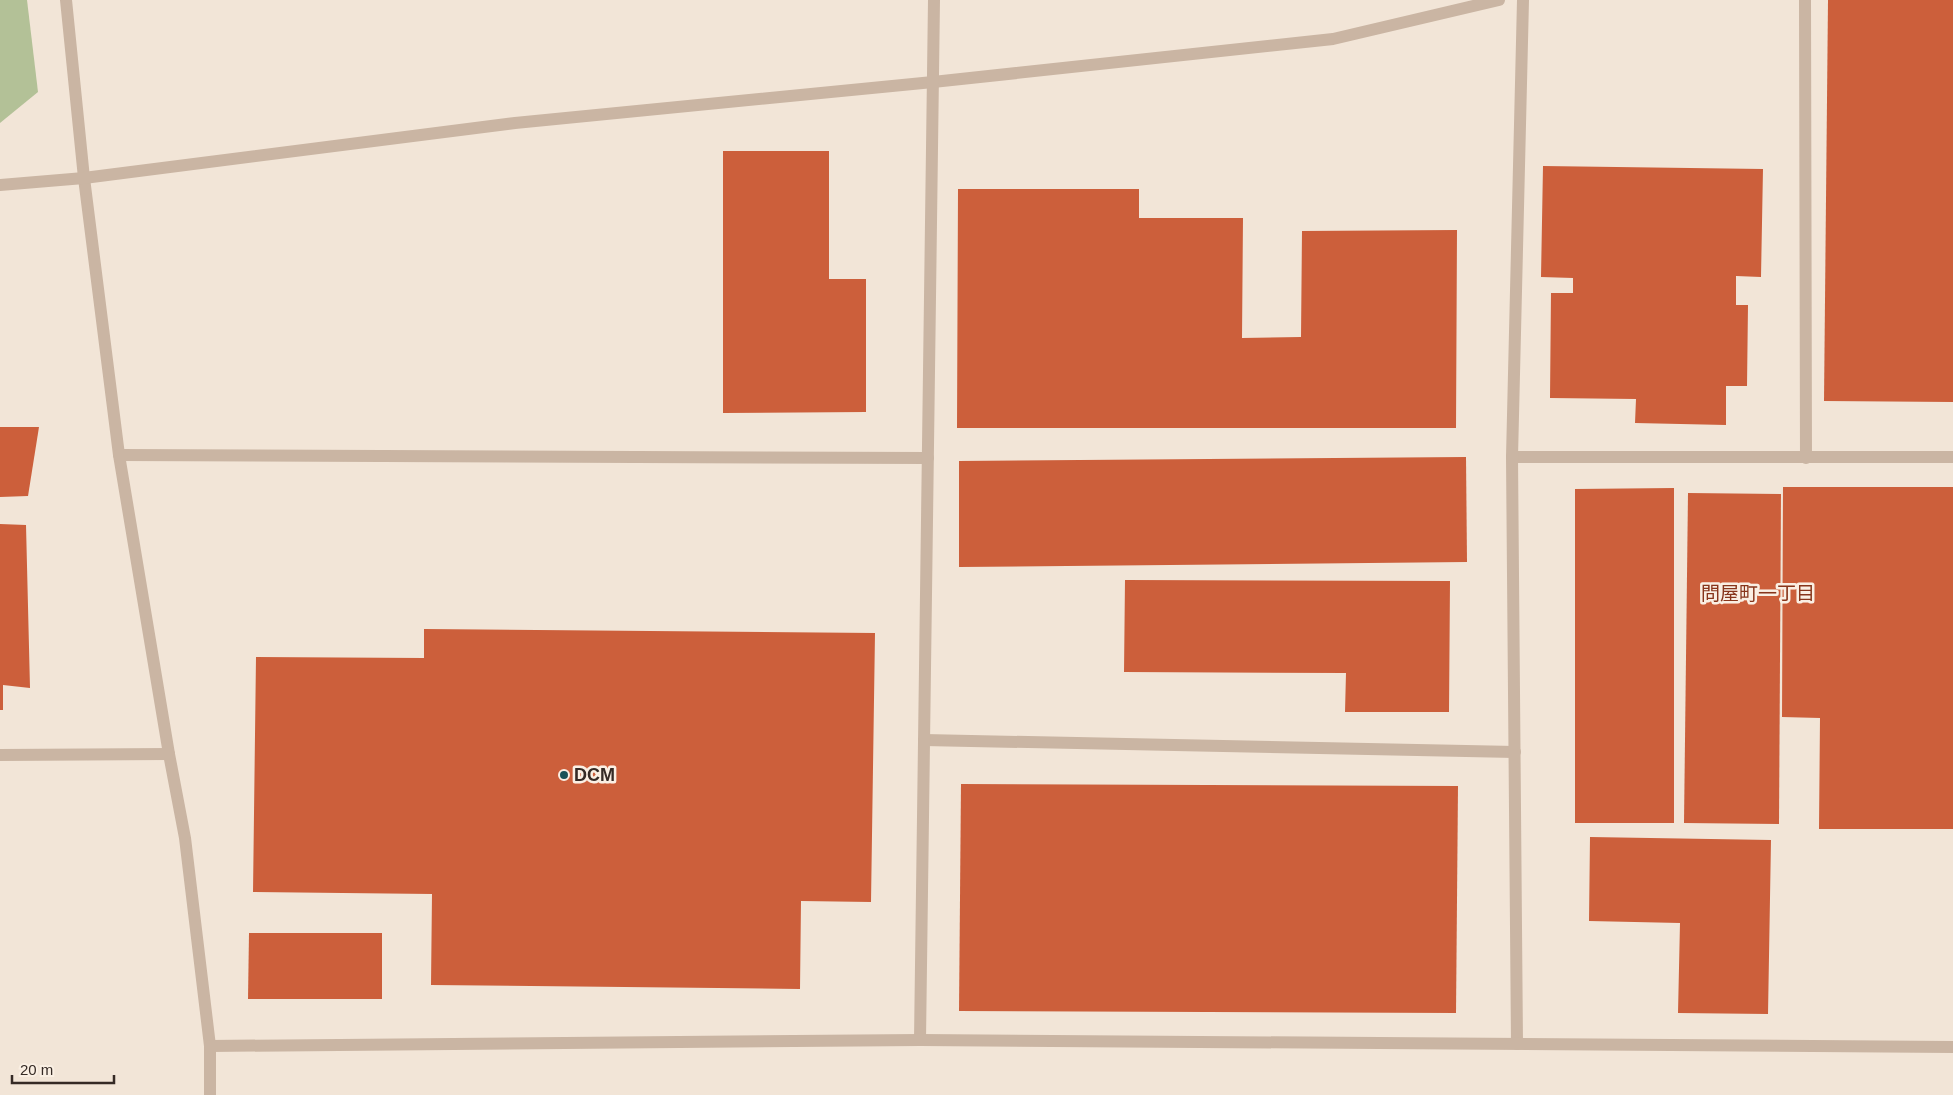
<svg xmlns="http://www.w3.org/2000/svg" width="1953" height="1095" viewBox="0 0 1953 1095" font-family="Helvetica,'Noto Sans JP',sans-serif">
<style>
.green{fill:#b3c197}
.building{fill:#cc5f3b}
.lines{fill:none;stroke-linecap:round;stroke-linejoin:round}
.minor{stroke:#cab5a3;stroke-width:12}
.poi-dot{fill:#195358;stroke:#faefe3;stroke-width:2}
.labels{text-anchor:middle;stroke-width:5;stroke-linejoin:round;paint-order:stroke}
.poi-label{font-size:18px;font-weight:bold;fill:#352a25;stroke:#faefe3;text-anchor:start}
.neighbourhood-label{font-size:19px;fill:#87351b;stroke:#faefe3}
</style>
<rect width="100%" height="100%" fill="#f2e5d7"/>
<polygon class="green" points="0,0 27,0 38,92 0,123"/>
<g class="building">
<polygon points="1828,0 1953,0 1953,402 1824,401"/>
<polygon points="723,151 829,151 829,279 866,279 866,412 723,413"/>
<polygon points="1543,166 1763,169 1761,277 1736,276 1736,305 1748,305 1747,386 1726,386 1726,425 1635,423 1636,399 1550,398 1551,293 1573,293 1573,278 1541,277"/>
<polygon points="958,189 1139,189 1139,218 1243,218 1242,338 1301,337 1302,231 1457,230 1456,428 957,428"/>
<polygon points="0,427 39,427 28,496 0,497"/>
<polygon points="1466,457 1467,562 959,567 959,461"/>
<polygon points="1783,487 1953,487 1953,829 1819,829 1820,718 1782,717"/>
<polygon points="1674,488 1674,823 1575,823 1575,489"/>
<polygon points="1688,493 1781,494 1779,824 1684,823"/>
<polygon points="0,524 26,525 30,688 3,685 3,710 0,710"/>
<polygon points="1125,580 1450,581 1449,712 1345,712 1346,673 1124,672"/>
<polygon points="424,629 875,633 871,902 801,901 800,989 431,985 432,894 253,892 256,657 424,658"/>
<polygon points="961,784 1458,786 1456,1013 959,1011"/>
<polygon points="1590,837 1771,840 1768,1014 1678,1013 1680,923 1589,921"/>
<polygon points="249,933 382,933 382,999 248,999"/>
</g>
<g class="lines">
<g class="minor">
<polyline points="66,0 84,178 119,455 169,754 185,838 210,1046 210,1095"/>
<polyline points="1805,0 1806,458"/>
<polyline points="0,185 84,178 515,123 933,82 1333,39 1499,0"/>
<polyline points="119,455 928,458"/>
<polyline points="1512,457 1953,457"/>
<polyline points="924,740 1515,752"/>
<polyline points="0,755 169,754"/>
<polyline points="920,1040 934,0"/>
<polyline points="1517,1044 1512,457 1523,0"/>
<polyline points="210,1046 920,1040 1953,1047"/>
</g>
</g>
<circle class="poi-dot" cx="564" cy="775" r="5"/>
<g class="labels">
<g class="poi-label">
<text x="574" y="781">DCM</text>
</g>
<g class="neighbourhood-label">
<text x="1758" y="600">問屋町一丁目</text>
</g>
</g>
<path d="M12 1075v8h102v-8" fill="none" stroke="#352a25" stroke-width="2.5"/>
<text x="20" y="1075" font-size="15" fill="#352a25" stroke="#faefe3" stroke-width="4" paint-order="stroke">20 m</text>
</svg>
